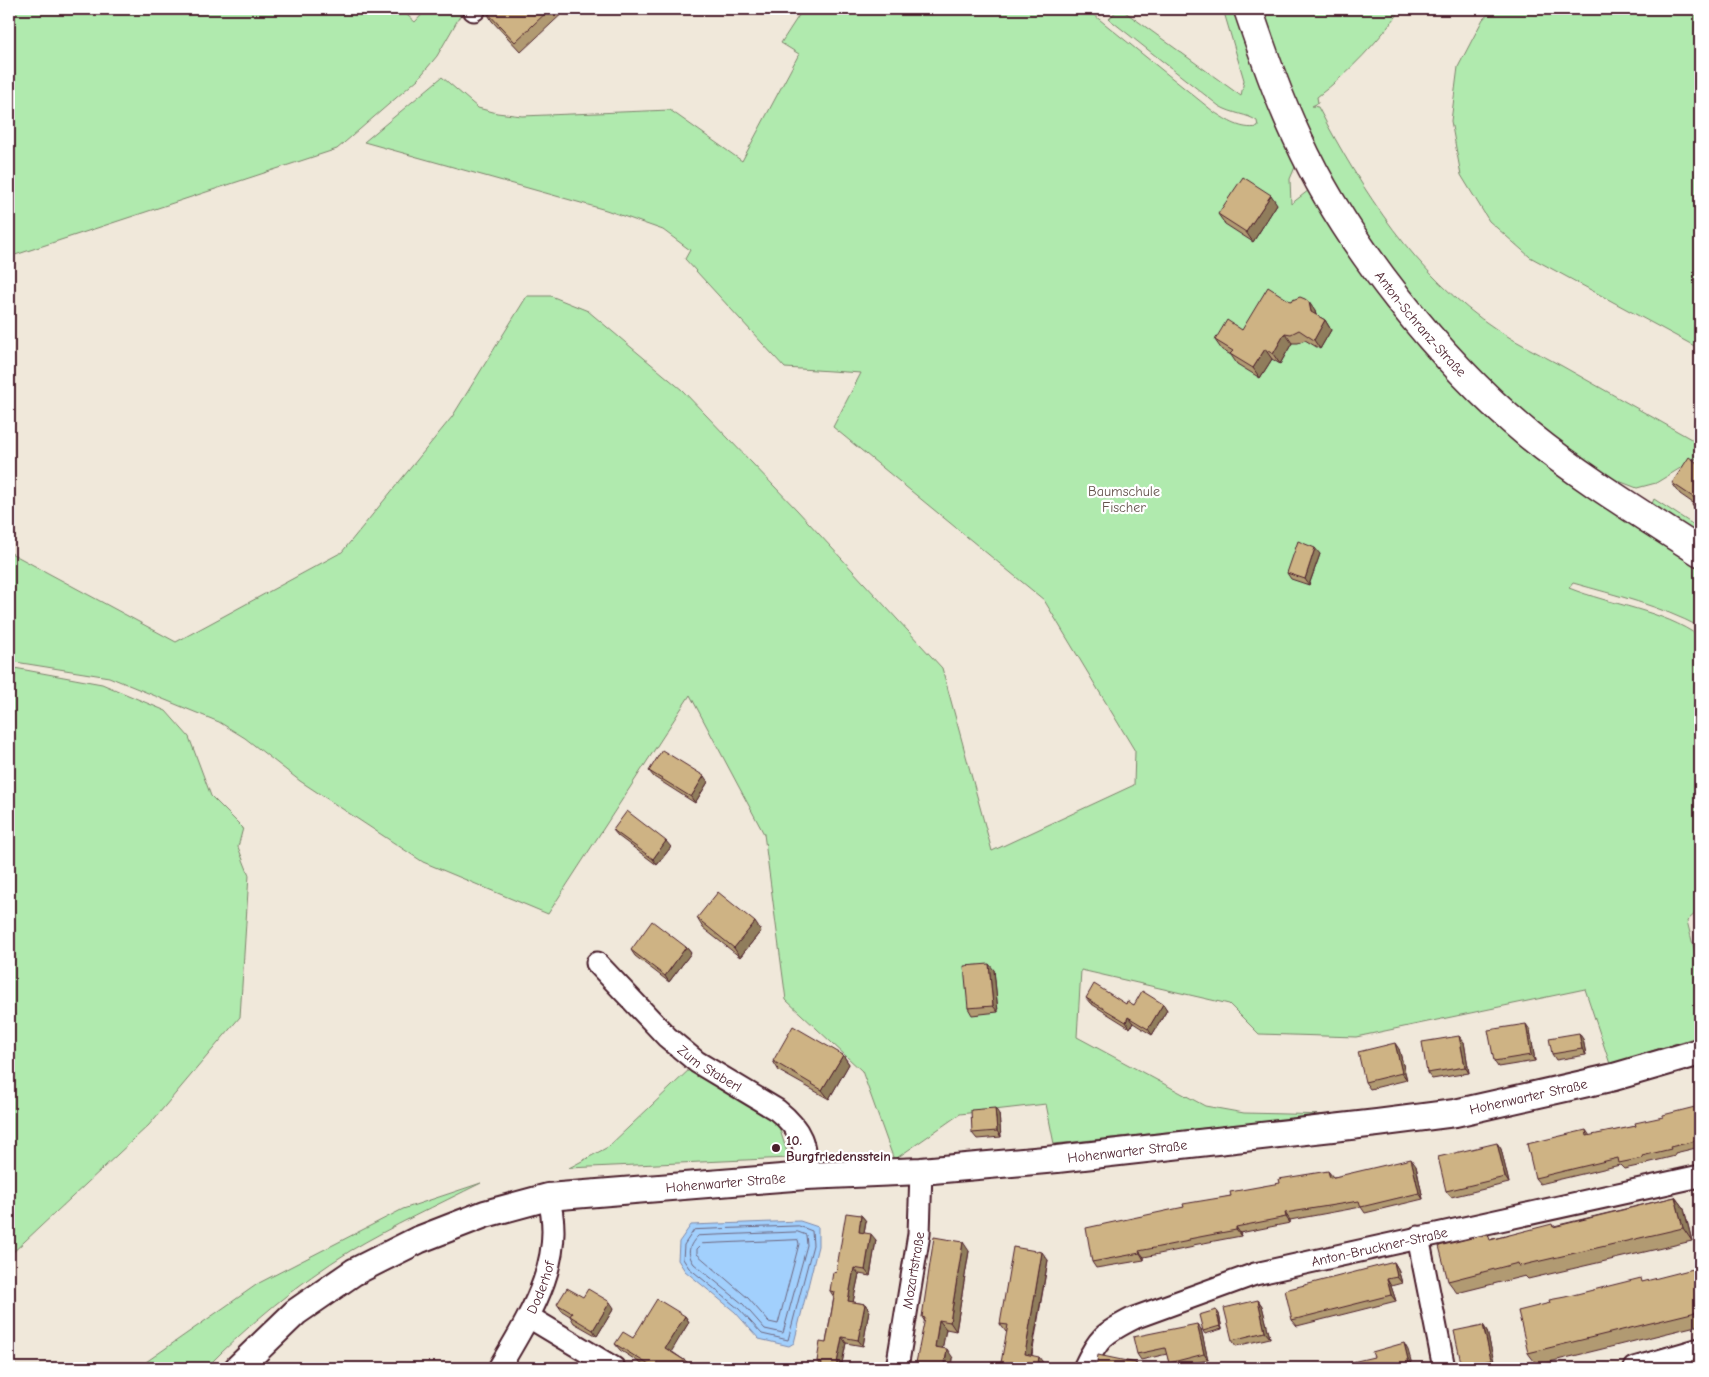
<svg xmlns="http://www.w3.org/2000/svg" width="1709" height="1377" viewBox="0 0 1709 1377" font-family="'Comic Neue',sans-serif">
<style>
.green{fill:#b0eaae;stroke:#7d846c}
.water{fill:#a2d0fd;stroke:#7f89a9}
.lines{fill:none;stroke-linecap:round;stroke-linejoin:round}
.shore{stroke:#6d667f;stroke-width:1}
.minor-casing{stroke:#4a1f2b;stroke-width:25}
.tertiary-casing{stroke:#4a1f2b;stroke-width:30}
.secondary-casing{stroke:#4a1f2b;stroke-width:31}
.minor{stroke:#fff;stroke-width:21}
.tertiary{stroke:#fff;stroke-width:26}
.secondary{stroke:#fff;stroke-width:28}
.wall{fill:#b19a72;stroke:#4a1f2b}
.shaded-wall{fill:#907d5c;stroke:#4a1f2b}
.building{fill:#ceb384;stroke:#4a1f2b}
.poi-dot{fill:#4a1f2b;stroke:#fff;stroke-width:2}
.labels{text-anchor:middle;stroke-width:4.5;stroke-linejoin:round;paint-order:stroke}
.street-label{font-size:14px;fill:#4a1f2b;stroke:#fff}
.park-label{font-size:14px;fill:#64524c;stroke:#fff}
.poi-label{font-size:14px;font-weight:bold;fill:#4a1f2b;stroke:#fff;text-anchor:start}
</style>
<rect width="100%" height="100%" fill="#f0e8da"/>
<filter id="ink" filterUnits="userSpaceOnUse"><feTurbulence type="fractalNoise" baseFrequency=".02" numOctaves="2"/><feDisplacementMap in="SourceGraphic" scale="10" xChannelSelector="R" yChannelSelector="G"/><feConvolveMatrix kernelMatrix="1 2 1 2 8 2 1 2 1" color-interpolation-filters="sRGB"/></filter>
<g filter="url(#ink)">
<g class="green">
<polygon points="9,9 400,9 415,22 427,9 464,9 437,56 418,79 337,149 9,257"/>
<path d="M803 9H1089V11L1214 112C1228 121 1241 130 1258 127L1257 121C1248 114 1232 114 1219 106L1109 19 1118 9H1121L1241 96 1244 80 1223 9H1238L1295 167 1290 179 1291 204 1309 190 1404 319 1700 564V627C1660 606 1616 595 1573 583L1569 588C1611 605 1663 610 1700 637V909L1687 921 1700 973V1036L1610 1064 1585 989 1356 1037 1259 1034 1229 1004 1081 970 1077 1037 1205 1106 1244 1113 1329 1115 1054 1144 1046 1104 960 1114 894 1160 862 1071 786 1000 764 834 690 695 548 914 423 862 300 781 245 738 219 722 109 677 9 661V552L176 642 342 552 452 417 527 296H551L588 311 682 390 797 510 942 668 992 851 1134 785 1135 751 1044 600 833 427 861 373 785 368 685 259 690 250 663 230 606 210 364 142 442 77 478 108 497 113 522 116 670 110 742 161 799 54 781 43Z"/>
<path d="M1260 9H1402C1377 42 1351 71 1317 97L1318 103 1312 106 1318 107C1362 191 1416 276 1496 329 1517 343 1540 354 1562 366 1608 392 1654 418 1700 444V456L1656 483 1637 488 1608 477 1536 424 1453 347 1412 297 1340 198 1299 120Z"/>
<polygon points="1494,9 1700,9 1700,349 1530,257 1489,221 1461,175 1451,121 1458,67 1483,19"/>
<polygon points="1654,499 1700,529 1700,540 1651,506"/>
<polygon points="9,667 102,684 166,711 189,737 211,796 243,828 238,847 249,875 240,1017 149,1125 9,1256"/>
<polygon points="693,1066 778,1124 789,1158 569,1168 608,1147"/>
<path d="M481 1183C437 1205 392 1226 350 1251 298 1283 248 1325 206 1368H152L146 1362 259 1283 403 1209Z"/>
</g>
<polygon class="water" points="800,1221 818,1227 818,1246 794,1343 789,1346 759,1339 735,1312 685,1271 678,1260 679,1242 691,1225"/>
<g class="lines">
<g class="shore">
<polygon points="799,1226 812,1231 813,1245 788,1340 762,1334 739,1309 689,1268 683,1259 684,1245 694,1230"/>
<path d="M798 1232 806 1235 807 1245 783 1333 765 1329 743 1304 694 1264C686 1253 689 1245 698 1236Z"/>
<polygon points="798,1240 799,1244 778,1324 769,1322 748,1298 697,1254 697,1249 702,1244"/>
</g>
<defs>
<g id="minor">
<polyline points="474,10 475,9"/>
<path id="s1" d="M597 963 667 1037 697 1062 777 1110C802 1130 806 1144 806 1176"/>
<polyline points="1418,1237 1444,1368"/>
<polyline points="529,1317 614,1368"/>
<path id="s2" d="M499 1368C529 1317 567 1259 548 1197"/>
<path id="s3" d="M897 1368 919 1234 921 1171"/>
<path id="s4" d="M1084 1368C1098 1338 1104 1333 1134 1318L1255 1274 1700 1176"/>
<polyline points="1634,1368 1700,1349"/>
</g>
<g id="tertiary">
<path id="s5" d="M238 1368 296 1312 354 1272 418 1240 485 1214 548 1197 806 1176 921 1171 1057 1159 1377 1123 1455 1113 1614 1077 1700 1052"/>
</g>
<g id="secondary">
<path id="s6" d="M1248 9C1263 53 1278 97 1298 139 1345 243 1441 362 1529 435 1582 478 1643 515 1700 552"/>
</g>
</defs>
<use href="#minor" class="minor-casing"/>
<use href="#tertiary" class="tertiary-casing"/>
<use href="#secondary" class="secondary-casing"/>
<use href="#minor" class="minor"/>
<use href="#tertiary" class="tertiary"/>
<use href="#secondary" class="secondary"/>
</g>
<g class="wall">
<polygon points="488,9 567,9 521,52 492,21 486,11"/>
<polygon points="1277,204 1253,242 1225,224 1218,214"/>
<polygon points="1290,301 1315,311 1316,315 1325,320 1331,330 1320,349 1305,340 1298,343 1292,343 1280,364 1272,359 1260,378 1237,364 1231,355 1222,350 1215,340 1242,330"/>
<polygon points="1700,465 1700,516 1692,505 1693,503 1680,494 1672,483"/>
<polygon points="1320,554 1309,585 1291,579 1287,573"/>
<polygon points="649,771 708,782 695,803 654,777"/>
<polygon points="613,830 671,847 657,865 618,836"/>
<polygon points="697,918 761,931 740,957 703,928"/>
<polygon points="686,947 691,953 669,982 635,956 631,950"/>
<polygon points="994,970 998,1012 972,1015 968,1008"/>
<polygon points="1086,998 1134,1005 1163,1004 1167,1010 1152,1035 1133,1023 1130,1028 1090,1003"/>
<polygon points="1530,1030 1535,1061 1498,1067 1494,1061"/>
<polygon points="1583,1039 1586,1055 1556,1060 1552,1054"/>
<polygon points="1464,1042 1469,1073 1432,1079 1427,1073"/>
<polygon points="1399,1049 1407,1080 1370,1089 1365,1082"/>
<polygon points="843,1055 849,1064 829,1099 779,1071 773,1061"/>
<polygon points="1699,1113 1700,1118 1700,1147 1675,1153 1675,1156 1647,1163 1647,1164 1624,1169 1620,1165 1540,1184 1535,1178 1586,1130 1590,1136"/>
<polygon points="999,1114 1001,1137 977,1139 972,1133"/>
<polygon points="1497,1143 1501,1149 1509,1183 1451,1197 1446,1191"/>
<polygon points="1416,1166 1423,1199 1365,1213 1361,1207 1290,1220 1290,1223 1240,1233 1241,1236 1193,1245 1194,1247 1144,1257 1144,1260 1096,1268 1092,1262 1184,1207 1231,1196 1333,1177"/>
<polygon points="1675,1197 1684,1209 1692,1241 1528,1279 1525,1276 1457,1293 1448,1281 1492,1239 1554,1226"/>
<polygon points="861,1215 866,1221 864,1233 876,1240 870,1276 859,1274 853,1302 865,1304 869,1310 863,1346 846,1343 841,1368 821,1368 821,1367 817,1361 826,1343 834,1297 830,1291 836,1273"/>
<polygon points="969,1251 956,1331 946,1329 942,1348 953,1358 952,1368 922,1317"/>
<polygon points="1048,1260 1032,1355 1045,1365 1044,1368 1007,1332 1006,1332 1000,1324"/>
<polygon points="1394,1262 1398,1269 1402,1283 1391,1286 1396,1301 1297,1326 1292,1320"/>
<polygon points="1700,1280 1700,1325 1537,1365 1528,1353 1643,1282"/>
<polygon points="1258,1300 1262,1306 1270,1338 1236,1346 1232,1340"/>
<polygon points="557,1304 614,1308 597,1336 574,1323 570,1316 562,1311"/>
<polygon points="1216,1310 1219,1314 1222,1329 1205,1334 1203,1331"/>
<polygon points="685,1316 689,1322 671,1351 687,1362 692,1368 648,1368 620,1350 615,1344 633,1338"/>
<polygon points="1483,1325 1487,1331 1495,1366 1487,1368 1463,1368 1462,1367"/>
<polygon points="1201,1329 1208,1360 1173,1368 1169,1363 1167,1354 1141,1360 1137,1354"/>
</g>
<g class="shaded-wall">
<polygon points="402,9 411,9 406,14"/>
<polygon points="1271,195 1277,204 1253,242 1246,232"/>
<polygon points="1309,302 1315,311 1317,321 1311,312"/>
<polygon points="1325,320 1331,330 1320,349 1314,340"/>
<polygon points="1285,333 1292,343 1280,364 1273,354"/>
<polygon points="1265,349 1272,359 1260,378 1253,368"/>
<polygon points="1315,548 1320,554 1309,585 1305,579"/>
<polygon points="704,776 708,782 695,803 691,797"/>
<polygon points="666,841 671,847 657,865 653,859"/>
<polygon points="755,922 761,931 740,957 734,948"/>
<polygon points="686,947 691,953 669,982 665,976"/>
<polygon points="989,964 994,970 998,1012 993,1006"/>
<polygon points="1163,1004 1167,1010 1152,1035 1148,1029"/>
<polygon points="1128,1017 1133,1023 1130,1028 1126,1022"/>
<polygon points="1526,1024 1530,1030 1535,1061 1531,1055"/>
<polygon points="1579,1033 1583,1039 1586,1055 1582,1049"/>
<polygon points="1459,1036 1464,1042 1469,1073 1465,1067"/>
<polygon points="1395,1043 1399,1049 1407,1080 1402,1073"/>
<polygon points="843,1055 849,1064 829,1099 822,1090"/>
<polygon points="1695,1107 1699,1113 1700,1118 1700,1131"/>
<polygon points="995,1108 999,1114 1001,1137 997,1131"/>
<polygon points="1497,1143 1501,1149 1509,1183 1505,1177"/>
<polygon points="1411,1159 1416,1166 1423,1199 1419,1193"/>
<polygon points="1328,1171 1333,1177 1330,1178"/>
<polygon points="1675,1197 1684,1209 1692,1241 1683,1228"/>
<polygon points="1285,1213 1290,1220 1290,1223 1286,1217"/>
<polygon points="861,1215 866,1221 863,1238 859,1232"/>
<polygon points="1236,1227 1240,1233 1241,1236 1236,1230"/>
<polygon points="871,1234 876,1240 870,1276 865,1270"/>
<polygon points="963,1242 969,1251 956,1331 950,1322"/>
<polygon points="1139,1251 1144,1257 1144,1260 1140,1253"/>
<polygon points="1042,1252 1048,1260 1030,1362 1025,1354"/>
<polygon points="1394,1262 1398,1269 1402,1283 1397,1277"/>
<polygon points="854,1268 859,1274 852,1307 848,1301"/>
<polygon points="1693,1269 1700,1280 1700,1300"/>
<polygon points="1387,1279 1391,1286 1396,1301 1391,1295"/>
<polygon points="1258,1300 1262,1306 1270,1338 1265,1332"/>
<polygon points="610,1302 614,1308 597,1336 593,1330"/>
<polygon points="865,1304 869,1310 863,1346 858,1340"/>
<polygon points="1216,1310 1219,1314 1222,1329 1220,1326"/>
<polygon points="685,1316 689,1322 670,1354 665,1348"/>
<polygon points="939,1320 946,1329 941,1356 935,1347"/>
<polygon points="1197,1324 1201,1329 1208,1360 1204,1354"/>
<polygon points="1483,1325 1487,1331 1495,1366 1491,1360"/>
<polygon points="842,1337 846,1343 841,1368 836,1368"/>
<polygon points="1404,1343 1408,1350 1413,1368 1410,1368"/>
<polygon points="947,1349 953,1358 952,1368 944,1368"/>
<polygon points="1039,1357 1045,1365 1044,1368 1037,1368"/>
<polygon points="687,1362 692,1368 683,1368"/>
<polygon points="1136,1363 1140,1368 1135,1368"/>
</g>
<g class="building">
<polygon points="488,9 550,9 515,42 486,11"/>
<polygon points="1243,177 1271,195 1246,232 1218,214"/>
<polygon points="1268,287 1290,301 1300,297 1305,299 1309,302 1311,312 1325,320 1314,340 1299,330 1291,334 1285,333 1273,354 1265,349 1253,368 1230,354 1233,351 1215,340 1227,320 1242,330"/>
<polygon points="1689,457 1700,465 1700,510 1692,505 1696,499 1672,483"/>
<polygon points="1298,541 1315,548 1305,579 1287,573"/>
<polygon points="662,750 704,776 691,797 649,771"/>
<polygon points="627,811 666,841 653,859 613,830"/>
<polygon points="718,892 755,922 734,948 697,918"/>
<polygon points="652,921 686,947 665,976 631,950"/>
<polygon points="989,964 993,1006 968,1008 964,966"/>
<polygon points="1094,984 1126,1004 1127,1001 1134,1005 1142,991 1163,1004 1148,1029 1128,1017 1126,1022 1086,998"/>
<polygon points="1526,1024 1531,1055 1494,1061 1488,1030"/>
<polygon points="793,1026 843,1055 822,1090 773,1061"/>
<polygon points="1579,1033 1582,1049 1552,1054 1549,1038"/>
<polygon points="1459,1036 1465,1067 1427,1073 1422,1042"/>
<polygon points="1395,1043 1402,1073 1365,1082 1358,1052"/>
<polygon points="1695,1107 1700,1131 1700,1140 1670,1147 1671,1149 1642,1156 1643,1158 1619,1163 1618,1158 1535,1178 1527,1144 1586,1130 1587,1136 1636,1126 1635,1123 1663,1117 1663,1115"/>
<polygon points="995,1108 997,1131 972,1133 971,1110"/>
<polygon points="1497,1143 1505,1177 1446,1191 1438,1157"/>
<polygon points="1411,1159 1419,1193 1361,1207 1359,1201 1285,1213 1286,1217 1236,1227 1236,1230 1189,1239 1189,1241 1139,1251 1140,1253 1092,1262 1086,1228 1184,1207 1183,1204 1231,1196 1230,1192 1280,1183 1279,1179 1328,1171 1330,1178"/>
<polygon points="1675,1197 1683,1228 1519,1266 1518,1263 1448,1281 1439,1246 1488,1234 1490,1240 1552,1224 1553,1227"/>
<polygon points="846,1213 861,1215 859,1232 871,1234 865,1270 854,1268 848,1301 865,1304 858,1340 842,1337 836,1368 821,1368 822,1362 817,1361 820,1342 826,1343 835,1292 830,1291 833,1272 836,1273"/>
<polygon points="934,1237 963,1242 950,1322 939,1320 935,1347 947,1349 944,1368 915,1368 925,1318 922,1317"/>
<polygon points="1013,1247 1042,1252 1025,1354 1039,1357 1037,1368 1000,1368 1008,1325 1000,1324"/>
<polygon points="1394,1262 1397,1277 1387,1279 1391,1295 1292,1320 1285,1290"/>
<polygon points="1693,1269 1700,1300 1700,1311 1528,1353 1518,1311 1550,1303 1549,1300 1565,1297 1641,1278 1642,1282"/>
<polygon points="567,1288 583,1297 588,1289 610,1302 593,1330 570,1316 572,1313 557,1304"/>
<polygon points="657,1299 685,1316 665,1348 687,1362 683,1368 654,1368 615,1344 623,1332 633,1338"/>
<polygon points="1258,1300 1265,1332 1232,1340 1224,1308"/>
<polygon points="1216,1310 1220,1326 1203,1331 1199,1315"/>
<polygon points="1197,1324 1204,1354 1169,1363 1165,1348 1137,1354 1133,1337"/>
<polygon points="1483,1325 1491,1360 1462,1367 1454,1331"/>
<polygon points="1404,1343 1410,1368 1326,1368 1374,1357 1372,1352"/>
<polygon points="1098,1355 1136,1363 1135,1368 1096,1368"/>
<polygon points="1700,1358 1700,1368 1678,1368 1693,1364 1691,1361"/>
</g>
</g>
<circle class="poi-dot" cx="776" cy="1148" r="5"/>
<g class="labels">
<g class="street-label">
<text dy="5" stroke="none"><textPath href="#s6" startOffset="362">Anton-Schranz-Straße</textPath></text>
<text dy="5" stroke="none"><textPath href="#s1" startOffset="155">Zum Staberl</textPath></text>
<text dy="5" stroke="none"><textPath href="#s5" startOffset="1346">Hohenwarter Straße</textPath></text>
<text dy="5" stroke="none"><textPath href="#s5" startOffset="941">Hohenwarter Straße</textPath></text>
<text dy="5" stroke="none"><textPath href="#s5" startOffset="538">Hohenwarter Straße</textPath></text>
<text dy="5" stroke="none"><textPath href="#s4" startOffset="329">Anton-Bruckner-Straße</textPath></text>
<text dy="5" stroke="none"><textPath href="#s3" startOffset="99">Mozartstraße</textPath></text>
<text dy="5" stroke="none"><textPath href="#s2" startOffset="91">Doderhof</textPath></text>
</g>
<g class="park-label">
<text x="1124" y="496">Baumschule<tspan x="1124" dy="16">Fischer</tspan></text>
</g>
<g class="poi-label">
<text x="786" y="1145">10.<tspan x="786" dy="16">Burgfriedensstein</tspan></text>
</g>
</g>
<rect width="1709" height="1377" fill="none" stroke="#fff" stroke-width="30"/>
<rect x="15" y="15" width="1679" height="1347" fill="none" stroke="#4a1f2b" stroke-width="2" filter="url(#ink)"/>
</svg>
